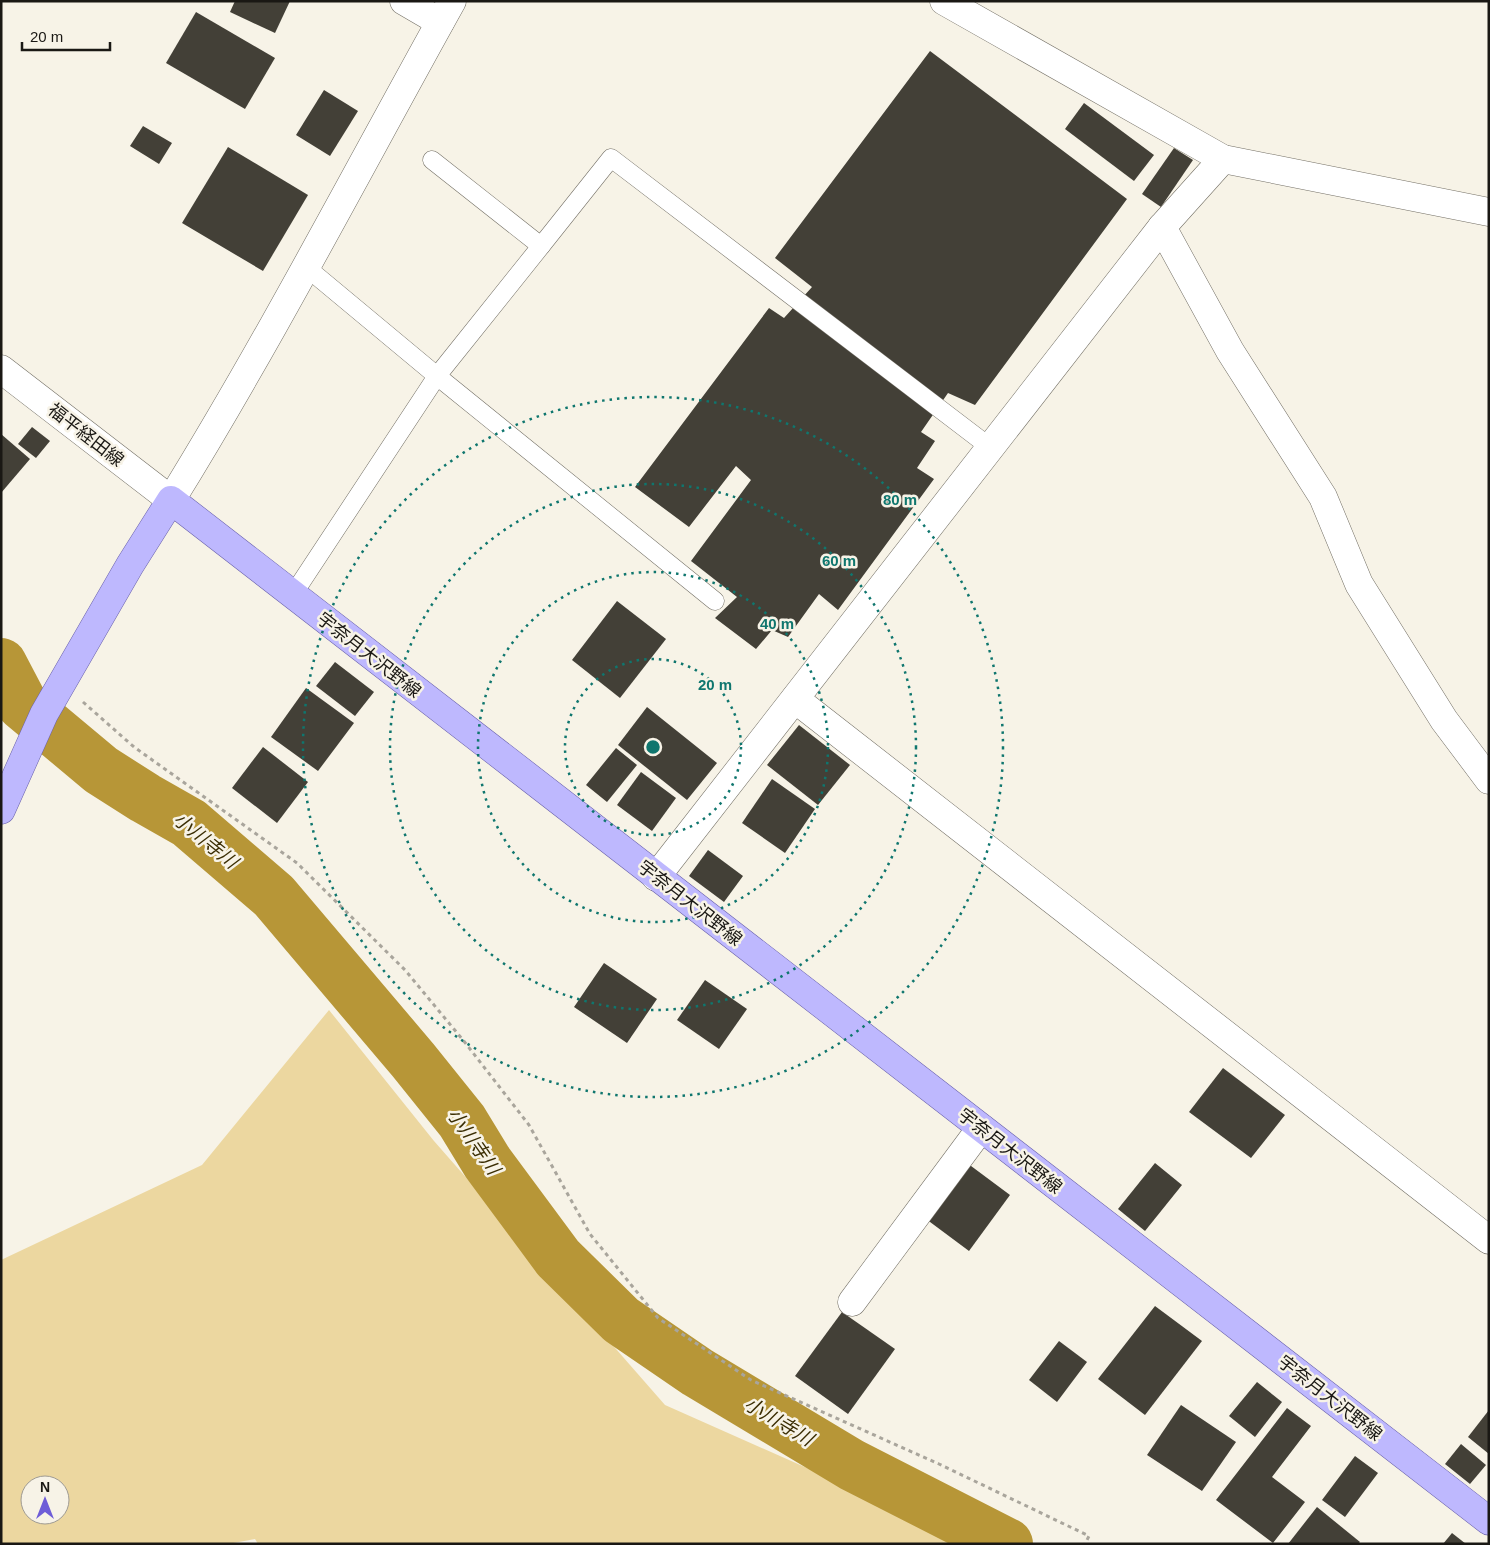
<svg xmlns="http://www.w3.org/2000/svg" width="1490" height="1545" viewBox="0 0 1490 1545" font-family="Helvetica,'Noto Sans JP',sans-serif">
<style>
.green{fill:#ecd7a0;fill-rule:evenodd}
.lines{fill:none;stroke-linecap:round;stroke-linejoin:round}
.river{stroke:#b79637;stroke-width:52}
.building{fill:#434037}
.lane-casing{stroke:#736f65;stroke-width:19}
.street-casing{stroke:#736f65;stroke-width:29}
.secondary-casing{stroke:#736f65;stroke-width:29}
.primary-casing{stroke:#6961ab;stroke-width:29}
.path{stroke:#a9a59c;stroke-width:3;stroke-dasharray:4 4;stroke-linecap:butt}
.lane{stroke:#fff;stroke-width:18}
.street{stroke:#fff;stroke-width:28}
.secondary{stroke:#fff;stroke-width:28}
.primary{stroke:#beb8fe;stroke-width:28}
.ring{fill:none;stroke:#0f766e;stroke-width:2.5;stroke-dasharray:2.5 5}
.labels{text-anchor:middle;stroke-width:5;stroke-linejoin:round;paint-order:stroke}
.street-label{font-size:18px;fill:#1a1814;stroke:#f7f3e7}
.water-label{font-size:19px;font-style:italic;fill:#3b2e04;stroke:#f7f3e7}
.centre{fill:#0f766e;stroke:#f7f3e7;stroke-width:2.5}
.ring-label{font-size:15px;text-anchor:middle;font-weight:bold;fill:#0f766e;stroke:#f7f3e7;stroke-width:5;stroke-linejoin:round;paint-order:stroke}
</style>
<rect width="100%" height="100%" fill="#f7f3e7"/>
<path class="green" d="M329 1010 434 1141 665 1405 978 1544H258L255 1539 228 1544H1V1260L202 1165ZM30 1485H60V1515H30Z"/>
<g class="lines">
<polyline class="river" points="1,664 22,704 101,770 145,798 189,823 274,896 413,1060 462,1121 487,1162 558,1258 621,1320 697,1372 852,1465 1007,1544"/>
</g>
<g class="building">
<polygon points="235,1 290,1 275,33 230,12"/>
<polygon points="196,12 275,58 245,109 166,63"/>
<polygon points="930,51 1127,199 975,405 948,393 921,432 935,441 917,468 934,479 838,610 819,594 788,637 772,630 756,649 715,618 737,597 691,561 751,480 736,466 689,527 635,487 769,308 784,318 812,287 775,258"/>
<polygon points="324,90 358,111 330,156 296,135"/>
<polygon points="1084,103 1154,155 1134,181 1065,129"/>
<polygon points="143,126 172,143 159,164 130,146"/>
<polygon points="228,147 308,195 263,271 182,223"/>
<polygon points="1174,148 1193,160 1161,207 1142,194"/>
<polygon points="32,427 50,441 36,458 18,444"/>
<polygon points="1,434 30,459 1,493"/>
<polygon points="617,601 666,639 620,698 572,660"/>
<polygon points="335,662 374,692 355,716 316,686"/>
<polygon points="306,688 354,723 318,771 271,737"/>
<polygon points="647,707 717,763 687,800 618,745"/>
<polygon points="799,725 850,765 818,805 767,765"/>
<polygon points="263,747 308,782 277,823 232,788"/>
<polygon points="616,748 637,765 607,802 586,785"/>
<polygon points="641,772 676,798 652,831 617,805"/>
<polygon points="772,779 815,809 785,853 742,823"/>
<polygon points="708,850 743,876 724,902 689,876"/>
<polygon points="604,963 657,999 627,1043 574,1007"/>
<polygon points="705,980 747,1009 719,1049 677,1020"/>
<polygon points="1223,1068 1285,1115 1251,1158 1189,1112"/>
<polygon points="967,1163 1010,1195 969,1251 926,1219"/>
<polygon points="1155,1163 1182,1185 1145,1231 1118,1209"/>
<polygon points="1155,1306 1202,1341 1145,1415 1098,1379"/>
<polygon points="842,1312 895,1349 848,1414 795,1376"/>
<polygon points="1059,1341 1087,1362 1057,1402 1029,1380"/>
<polygon points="1257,1382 1282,1402 1255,1437 1229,1416"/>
<polygon points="1181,1405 1236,1442 1202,1491 1147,1455"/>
<polygon points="1287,1408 1311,1426 1272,1477 1305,1502 1273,1543 1216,1500"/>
<polygon points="1489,1410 1489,1454 1468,1437"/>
<polygon points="1461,1444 1486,1465 1470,1484 1445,1464"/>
<polygon points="1355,1456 1378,1473 1345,1517 1322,1500"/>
<polygon points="1317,1507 1360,1542 1358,1544 1288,1544"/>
<polygon points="1452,1533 1466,1544 1443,1544"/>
</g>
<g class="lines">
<defs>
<g id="lane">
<polyline points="432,160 541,246 437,376 715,601"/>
<polyline points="541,246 611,158 991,448"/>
<polyline points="292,596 437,376 306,267"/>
</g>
<g id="street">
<polyline points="404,1 440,22"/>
<polyline points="944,1 1223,159 1489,212"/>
<polyline points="1162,227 1230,351 1323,497 1359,584 1444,720 1489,780"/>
<polyline points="795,699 1489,1240"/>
<polyline points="656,877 1162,227 1223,159"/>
<polyline points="852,1302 981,1128"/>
</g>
<path id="secondary" d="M1 369 171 500C271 338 359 168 452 1"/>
<polyline id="primary" points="1,810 44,714 130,565 171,500 1489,1521"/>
</defs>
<use href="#lane" class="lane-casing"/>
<use href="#street" class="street-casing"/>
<use href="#secondary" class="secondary-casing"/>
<use href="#primary" class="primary-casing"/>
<polyline class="path" points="83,702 134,747 297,863 405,970 463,1040 529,1125 590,1234 658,1318 751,1380 939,1464 1089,1536 1085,1544"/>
<use href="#lane" class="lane"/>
<use href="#street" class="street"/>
<use href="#secondary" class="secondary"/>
<use href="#primary" class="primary"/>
</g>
<g class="ring">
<circle cx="653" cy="747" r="88"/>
<circle cx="653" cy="747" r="175"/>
<circle cx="653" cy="747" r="263"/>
<circle cx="653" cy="747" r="350"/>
</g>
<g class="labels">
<g class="street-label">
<text transform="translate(86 435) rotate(38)" y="6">福平経田線</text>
<text transform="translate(369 655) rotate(38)" y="6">宇奈月大沢野線</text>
<text transform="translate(690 903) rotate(38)" y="6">宇奈月大沢野線</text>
<text transform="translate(1010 1151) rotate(38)" y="6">宇奈月大沢野線</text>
<text transform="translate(1330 1398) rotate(38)" y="6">宇奈月大沢野線</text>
</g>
<g class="water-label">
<text transform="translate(206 840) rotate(39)" y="7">小川寺川</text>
<text transform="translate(474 1141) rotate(55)" y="7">小川寺川</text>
<text transform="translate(779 1421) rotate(31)" y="7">小川寺川</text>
</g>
</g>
<circle cx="653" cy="747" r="8" class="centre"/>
<g class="ring-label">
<text x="900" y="505">80 m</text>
<text x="839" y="566">60 m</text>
<text x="777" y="629">40 m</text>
<text x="715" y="690">20 m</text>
</g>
<rect width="1490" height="1545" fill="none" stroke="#1a1814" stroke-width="5"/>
<g transform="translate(45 1500)"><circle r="24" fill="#f7f3e7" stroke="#9f9b93"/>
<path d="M0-4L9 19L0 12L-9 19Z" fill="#6e5dd7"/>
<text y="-8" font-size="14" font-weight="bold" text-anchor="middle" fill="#1a1814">N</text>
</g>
<path d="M22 42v8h88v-8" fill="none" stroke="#1a1814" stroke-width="2.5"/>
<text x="30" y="42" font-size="15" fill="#1a1814" stroke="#f7f3e7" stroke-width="4" paint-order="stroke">20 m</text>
</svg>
